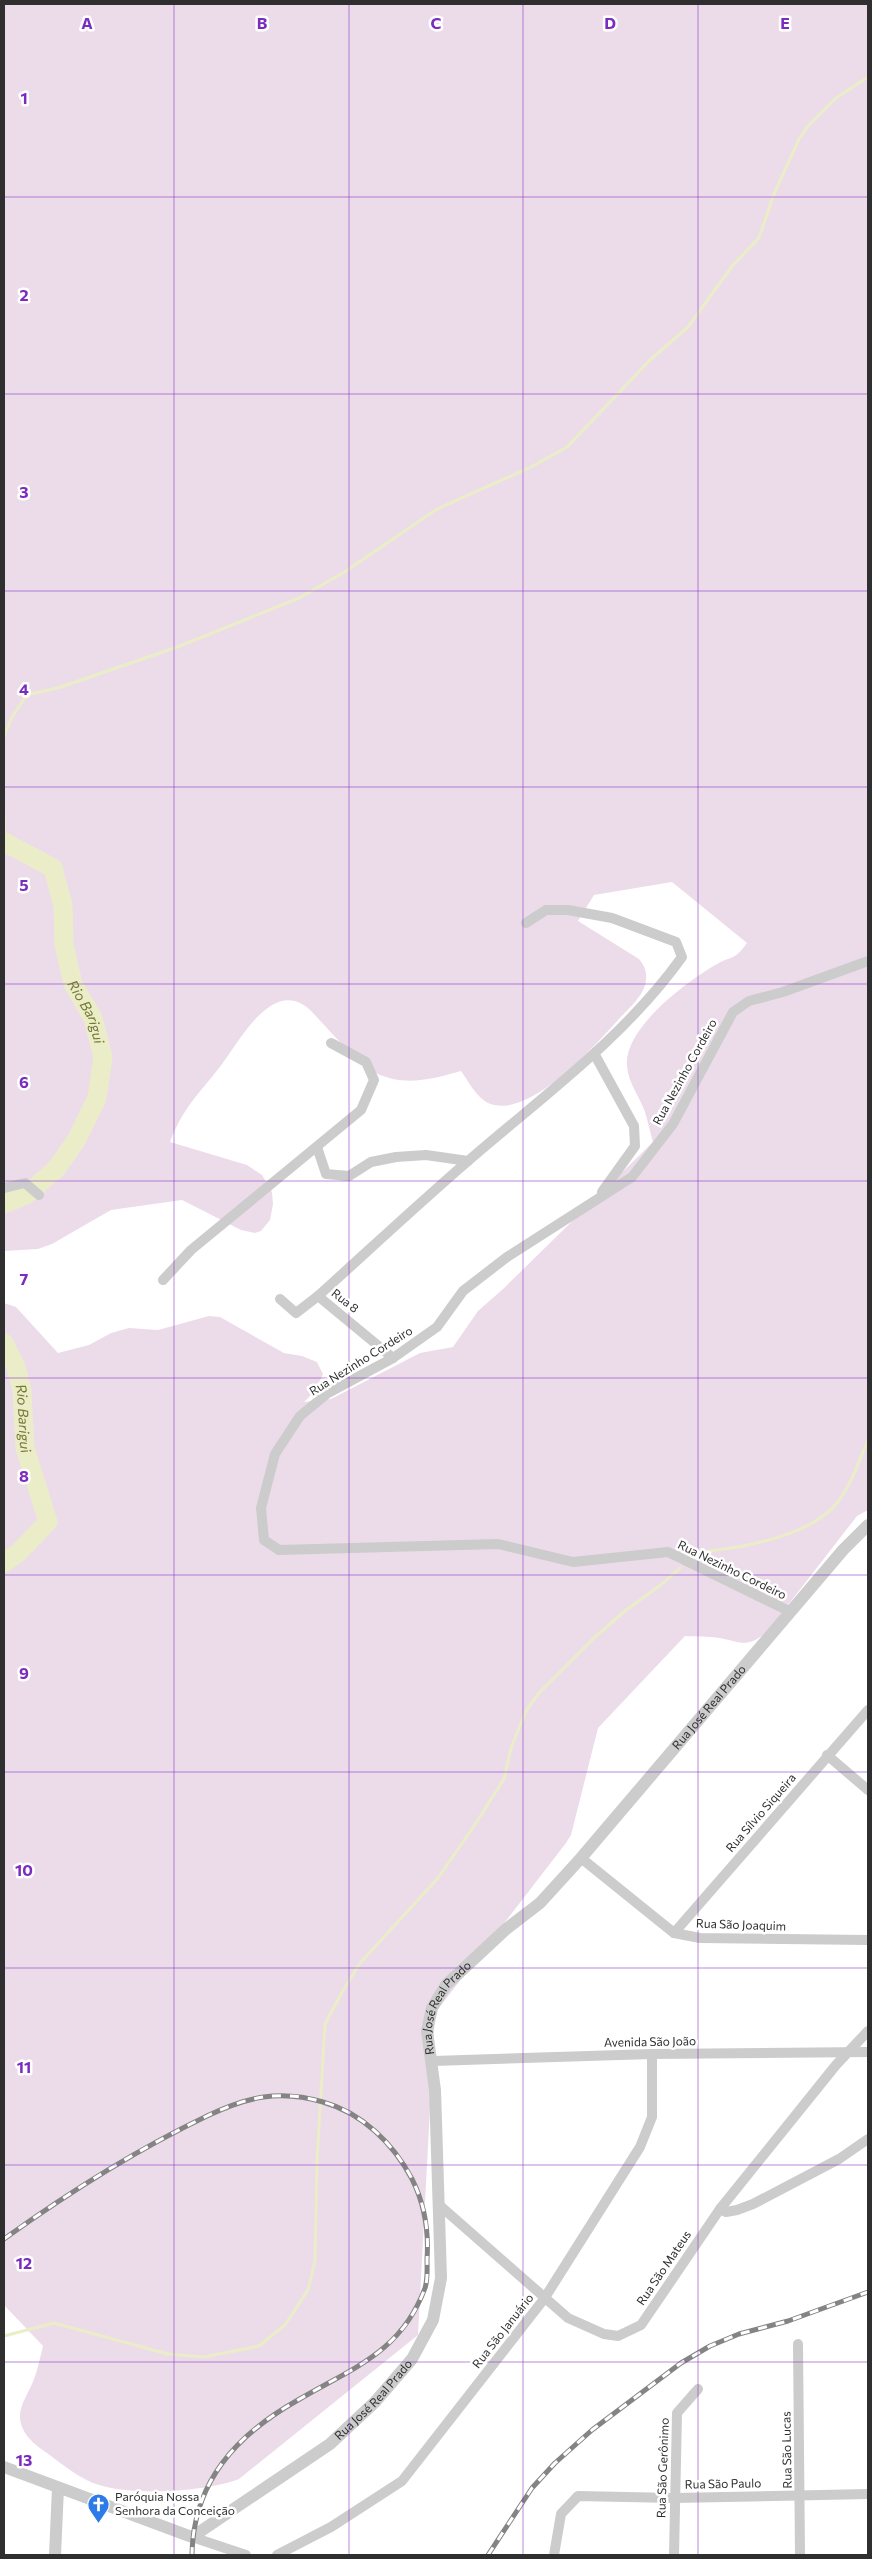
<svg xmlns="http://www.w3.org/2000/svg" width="872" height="2559" viewBox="0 0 872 2559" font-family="Commissioner,sans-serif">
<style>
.green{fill:#ecdcea}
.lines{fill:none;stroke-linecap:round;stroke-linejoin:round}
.stream{stroke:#eaedc8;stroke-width:3}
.river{stroke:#eaedc8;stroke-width:19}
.minor{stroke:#ccc;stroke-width:10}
.tertiary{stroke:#ccc;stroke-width:12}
.rail-casing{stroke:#848484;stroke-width:5}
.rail{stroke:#fff;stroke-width:3;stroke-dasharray:9;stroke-linecap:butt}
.grid{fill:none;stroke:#7b2cbf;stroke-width:1;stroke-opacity:0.55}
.labels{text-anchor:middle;stroke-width:5;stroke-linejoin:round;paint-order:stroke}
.street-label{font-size:12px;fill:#2f2f2f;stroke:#fff}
.poi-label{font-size:12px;fill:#2f2f2f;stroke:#fff;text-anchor:start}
.water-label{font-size:14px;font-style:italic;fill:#757932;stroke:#fff}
.grid-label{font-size:16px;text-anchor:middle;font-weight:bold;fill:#7b2cbf;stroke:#fff;stroke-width:5;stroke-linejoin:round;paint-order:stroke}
</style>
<rect width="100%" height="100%" fill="#fff"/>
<path class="green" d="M4 4H868V1510L857 1516 767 1632C747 1648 743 1643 720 1638 709 1636 696 1637 685 1636L598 1728 571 1835 566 1843 435 2013 418 2335 239 2479C206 2492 133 2496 99 2485 80 2479 63 2465 47 2453 35 2445 21 2434 20 2418 19 2405 30 2391 34 2379 38 2369 40 2357 43 2346L4 2305V1303L16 1307 58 1353 89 1345 111 1333 129 1328 158 1330 209 1316 220 1317 284 1353 302 1356 317 1362 323 1374 315 1391 304 1402 331 1399 420 1353 453 1347 478 1311 503 1289 653 1142C650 1132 648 1122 645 1112 640 1097 628 1083 627 1066 623 1029 687 981 717 964 733 955 734 961 747 943L672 882 594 895 578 921 639 959C644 965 647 971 646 980 645 995 628 1009 618 1020 595 1046 528 1121 488 1103 477 1098 468 1081 461 1071 433 1079 404 1087 376 1073 369 1070 363 1063 358 1059 340 1044 326 1026 310 1010 276 978 244 1033 227 1057 205 1089 185 1102 170 1142L247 1165 262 1175 272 1192 273 1204 270 1220 261 1231 255 1233 241 1230 182 1200 111 1210 52 1244 38 1249 4 1251Z"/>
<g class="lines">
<g class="stream">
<polyline points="4,736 12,717 24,699 31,694 61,687 180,646 299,598 343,573 437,509 531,467 567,447 650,360 688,327 733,265 759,238 774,194 799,139 808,126 836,98 868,77"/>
<polyline points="4,814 5,842"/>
<path d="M688 1558C707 1549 724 1550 743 1546 774 1540 815 1529 836 1504 851 1486 859 1461 868 1440"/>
<polyline points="4,2336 54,2323 168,2354 204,2357 259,2346 285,2325 308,2290 315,2261 317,2161 325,2024 342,1992 360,1963 438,1878 474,1826 504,1779 511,1748 526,1711 539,1693 595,1637 625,1611 662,1584 680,1568"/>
</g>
<g class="river">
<path id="s1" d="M4 842 53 868 63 906 64 945 73 984 93 1018 103 1057 97 1098 77 1139 57 1168 26 1195 4 1204"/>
<path id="s2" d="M4 1343 16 1367 22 1391 25 1448 48 1522 18 1553 4 1563"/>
</g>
<g class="minor">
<polyline points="595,1055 634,1126 635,1146 602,1192"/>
<polyline points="317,1147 326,1174 349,1176 371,1162 396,1157 426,1155 468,1161"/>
<polyline points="4,1188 25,1183 39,1195"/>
<polyline points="163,1280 191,1250 361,1110 374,1080 366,1062 331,1043"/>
<polyline points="318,1296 393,1358"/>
<path d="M280 1299 296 1313 318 1296C368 1251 417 1205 468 1161 543 1096 624 1038 682 957L676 942 612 918 568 910H546L526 923"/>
<polyline points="791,1612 668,1552 573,1562 498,1544 279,1550 264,1540 261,1508 275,1454 300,1416 328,1393 393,1358 437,1327 463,1291 507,1257 632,1177 673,1124 733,1012 749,1001 783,992 868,961"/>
<polyline points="827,1755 868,1790"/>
<polyline points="581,1858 674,1933 700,1938 868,1940"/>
<polyline points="674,1933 868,1710"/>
<polyline points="433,2061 652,2054 868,2052"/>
<polyline points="438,2204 568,2318 604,2334 618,2336 641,2325 720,2209 836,2065 868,2031"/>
<polyline points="720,2209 726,2212 737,2210 753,2204 839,2159 868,2139"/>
<polyline points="798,2344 800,2555"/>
<polyline points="192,2537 246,2555"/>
<polyline points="277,2555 331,2527 402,2481 544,2299 640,2147 652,2117 652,2054"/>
<polyline points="554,2555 561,2514 578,2496 674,2498 868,2494"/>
<polyline points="674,2555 677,2413 698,2389"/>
</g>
<g class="tertiary">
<path id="s3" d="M4 2467 192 2537 330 2444 375 2402 412 2359 433 2320 441 2278 435 2090 427 2031 432 2008 446 1985 505 1930 540 1903 581 1858 843 1550 868 1525"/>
<polyline points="55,2555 58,2488"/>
</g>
<defs>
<g id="rail">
<path d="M4 2239C68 2193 136 2150 207 2116 247 2097 279 2089 323 2102 362 2113 393 2143 412 2179 425 2205 429 2230 427 2259 427 2268 428 2279 425 2288 401 2353 352 2368 298 2400 236 2435 193 2482 192 2555"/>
<polyline points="488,2555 532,2488 555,2463 592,2430 681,2363 710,2346 739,2334 788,2321 868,2292"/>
</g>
</defs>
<use href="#rail" class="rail-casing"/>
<use href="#rail" class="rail"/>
</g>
<path class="grid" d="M174 4V2555M349 4V2555M523 4V2555M698 4V2555M4 197H868M4 394H868M4 591H868M4 787H868M4 984H868M4 1181H868M4 1378H868M4 1575H868M4 1772H868M4 1968H868M4 2165H868M4 2362H868"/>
<defs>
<symbol id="church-pin" viewBox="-11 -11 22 30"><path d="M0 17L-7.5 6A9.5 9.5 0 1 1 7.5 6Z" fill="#2d7ae9" stroke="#fff"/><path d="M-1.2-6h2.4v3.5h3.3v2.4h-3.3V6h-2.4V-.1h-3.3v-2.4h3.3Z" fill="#fff"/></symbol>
</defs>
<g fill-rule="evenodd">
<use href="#church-pin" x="86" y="2492" width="25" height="34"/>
</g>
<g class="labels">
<g class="street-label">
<text transform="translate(685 1072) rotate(-61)" y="4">Rua Nezinho Cordeiro</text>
<text transform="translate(345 1301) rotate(38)" y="4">Rua 8</text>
<text transform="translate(361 1361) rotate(-32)" y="4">Rua Nezinho Cordeiro</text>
<text transform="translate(732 1570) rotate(26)" y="4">Rua Nezinho Cordeiro</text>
<text dy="4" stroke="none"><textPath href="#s3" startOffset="1254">Rua José Real Prado</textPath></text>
<text transform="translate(761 1813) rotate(-49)" y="4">Rua Sílvio Siqueira</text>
<text transform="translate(741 1925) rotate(2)" y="4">Rua São Joaquim</text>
<text dy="4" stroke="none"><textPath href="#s3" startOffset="849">Rua José Real Prado</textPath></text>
<text transform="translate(650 2042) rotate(-1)" y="4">Avenida São João</text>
<text transform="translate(664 2268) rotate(-56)" y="4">Rua São Mateus</text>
<text transform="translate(503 2331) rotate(-52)" y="4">Rua São Januário</text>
<text dy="4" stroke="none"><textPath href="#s3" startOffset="429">Rua José Real Prado</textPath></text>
<text transform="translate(787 2450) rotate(-91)" y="4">Rua São Lucas</text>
<text transform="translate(663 2468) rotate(-88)" y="4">Rua São Gerônimo</text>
<text transform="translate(723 2484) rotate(-1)" y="4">Rua São Paulo</text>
</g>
<g class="poi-label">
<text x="115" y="2501">Paróquia Nossa<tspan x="115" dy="14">Senhora da Conceição</tspan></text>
</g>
<g class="water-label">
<text dy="5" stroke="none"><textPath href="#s1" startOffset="205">Rio Barigui</textPath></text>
<text dy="5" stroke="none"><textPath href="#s2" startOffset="79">Rio Barigui</textPath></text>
</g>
</g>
<g class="grid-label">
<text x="87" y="29">A</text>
<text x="262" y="29">B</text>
<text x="436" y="29">C</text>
<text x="610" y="29">D</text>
<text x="785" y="29">E</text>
<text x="24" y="104">1</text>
<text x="24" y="301">2</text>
<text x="24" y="498">3</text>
<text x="24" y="695">4</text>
<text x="24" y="891">5</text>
<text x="24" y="1088">6</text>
<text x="24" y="1285">7</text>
<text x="24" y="1482">8</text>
<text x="24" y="1679">9</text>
<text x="24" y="1876">10</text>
<text x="24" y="2073">11</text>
<text x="24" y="2269">12</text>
<text x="24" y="2466">13</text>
</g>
<rect width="872" height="2559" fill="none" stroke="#2f2f2f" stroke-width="10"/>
</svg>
